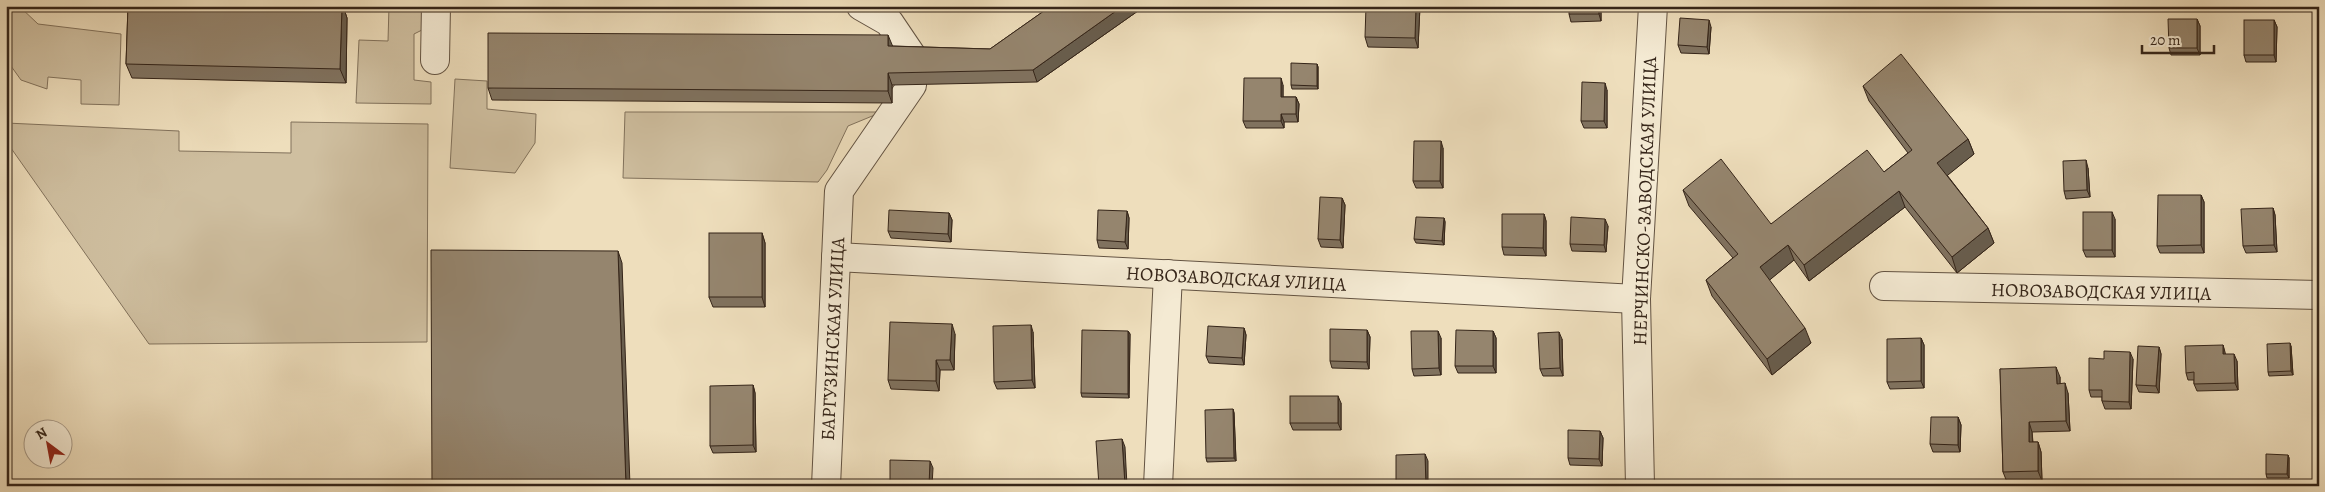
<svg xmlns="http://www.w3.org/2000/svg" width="2325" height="492" viewBox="0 0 2325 492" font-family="Alegreya,serif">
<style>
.green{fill:#cfbfa0;stroke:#82725c}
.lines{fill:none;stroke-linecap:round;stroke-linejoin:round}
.minor-casing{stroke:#635342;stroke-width:30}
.minor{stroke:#f4ead3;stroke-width:28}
.wall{fill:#80725f;stroke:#352519}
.shaded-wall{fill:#685d4d;stroke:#352519}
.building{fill:#95856e;stroke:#352519}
.labels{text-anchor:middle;stroke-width:4.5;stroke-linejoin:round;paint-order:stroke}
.street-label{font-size:19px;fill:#352519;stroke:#f4ead3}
</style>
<rect width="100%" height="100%" fill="#eedebc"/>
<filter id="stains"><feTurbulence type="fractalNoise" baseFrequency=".004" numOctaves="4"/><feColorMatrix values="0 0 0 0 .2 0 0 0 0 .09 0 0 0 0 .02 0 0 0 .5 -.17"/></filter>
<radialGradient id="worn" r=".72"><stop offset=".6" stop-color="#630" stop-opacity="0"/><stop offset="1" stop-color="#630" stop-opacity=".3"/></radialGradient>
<g class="green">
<polygon points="6,6 19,6 38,24 121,34 119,105 81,104 81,80 48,77 47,89 21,80 6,59"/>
<polygon points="389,6 424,6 424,29 414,34 414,80 431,82 431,104 356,103 359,40 388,41"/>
<polygon points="455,79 487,81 487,109 536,114 535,143 515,173 450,168"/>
<polygon points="625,112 882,112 848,126 827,170 818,182 623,178"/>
<polygon points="291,122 428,124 427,342 149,344 6,141 6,123 179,131 179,151 291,153"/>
</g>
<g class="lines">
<defs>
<g id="minor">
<polyline points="861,6 889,22 914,59"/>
<polyline points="435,60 436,6"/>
<polyline points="836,257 1636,299"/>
<polyline points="1884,286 2319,295"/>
<polyline points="826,486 839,191 912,85"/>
<polyline points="1158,486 1168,274"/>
<polyline points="1640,486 1636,299 1653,6"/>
</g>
</defs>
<use href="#minor" class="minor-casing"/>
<use href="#minor" class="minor"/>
</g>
<g class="wall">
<polygon points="128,6 343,6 347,18 346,83 132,78 126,64"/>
<polygon points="1051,6 1145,6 1037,82 892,85 892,103 492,100 488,88 892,46 990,49"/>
<polygon points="1420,6 1418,48 1368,47 1365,37"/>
<polygon points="1601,6 1601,21 1571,22 1569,14"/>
<polygon points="2197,19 2200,26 2200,55 2171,55 2169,48"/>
<polygon points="2274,20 2277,27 2276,62 2246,62 2244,55"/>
<polygon points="1711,27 1709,54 1681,53 1678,45"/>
<polygon points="1317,64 1318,67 1318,89 1292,89 1291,85"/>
<polygon points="1283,85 1283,97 1296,97 1299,104 1298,122 1284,122 1284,128 1246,128 1243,121"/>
<polygon points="1863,86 1968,139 1974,154 1947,175 1988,228 1994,243 1957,273 1905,207 1809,281 1794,260 1769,280 1811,343 1772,375 1712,296 1706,280 1733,258 1689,206 1683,190 1771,224 1884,172 1908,153 1869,101"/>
<polygon points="1607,90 1607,128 1584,128 1581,121"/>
<polygon points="1443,148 1443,188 1416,188 1413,181"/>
<polygon points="2088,168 2090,197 2066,199 2064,191"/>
<polygon points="2201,195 2204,202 2204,253 2160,253 2157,246"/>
<polygon points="1342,198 1345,205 1343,248 1321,247 1318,239"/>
<polygon points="2273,208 2275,215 2277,252 2246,253 2243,246"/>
<polygon points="1127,211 1129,218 1128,249 1099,248 1097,240"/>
<polygon points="949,213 952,220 951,242 891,238 888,231"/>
<polygon points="1544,214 1546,221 1546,256 1504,255 1502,247"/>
<polygon points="1444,218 1445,222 1444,245 1416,243 1414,239"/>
<polygon points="2115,219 2115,257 2086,257 2083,250"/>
<polygon points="1608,226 1606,252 1572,251 1570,244"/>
<polygon points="762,233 765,243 765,307 713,307 709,297"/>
<polygon points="1244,328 1246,335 1244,365 1209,363 1206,356"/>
<polygon points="1367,330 1370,337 1369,369 1332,368 1330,361"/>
<polygon points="1128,331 1130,334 1129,398 1082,397 1081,393"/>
<polygon points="1493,331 1496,338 1496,373 1458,373 1455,366"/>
<polygon points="1033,332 1035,388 997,389 994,382"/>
<polygon points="955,334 954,370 940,370 939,391 891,389 888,380"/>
<polygon points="1441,338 1441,375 1414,376 1412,369"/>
<polygon points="1921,338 1924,345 1924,388 1890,389 1887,382"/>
<polygon points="1562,339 1563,376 1543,376 1540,369"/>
<polygon points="2223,345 2225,354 2237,361 2238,390 2197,391 2194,384 2194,380 2188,380 2186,373"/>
<polygon points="2291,346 2293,375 2269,376 2268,372"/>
<polygon points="2159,347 2161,354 2159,393 2139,392 2136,385"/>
<polygon points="2133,359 2131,409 2105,409 2102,401 2102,397 2091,397 2089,390"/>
<polygon points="2000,369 2060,377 2060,384 2068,393 2070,431 2032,432 2033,442 2038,442 2041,452 2042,481 2007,482 2003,472"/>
<polygon points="753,385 755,393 756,452 713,453 710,446"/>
<polygon points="1341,403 1341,430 1293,430 1290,423"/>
<polygon points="1233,409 1234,413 1236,461 1207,462 1206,458"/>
<polygon points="1958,417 1961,425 1960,452 1933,452 1930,444"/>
<polygon points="1600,431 1603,438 1602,466 1570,465 1568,458"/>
<polygon points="2288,455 2289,458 2289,478 2267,478 2266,474"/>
</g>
<g class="shaded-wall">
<polygon points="342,6 343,6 347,18 346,83 340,69"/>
<polygon points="1123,6 1145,6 1037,82 1033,70"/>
<polygon points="1416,6 1420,6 1418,48 1415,38"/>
<polygon points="1598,6 1601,6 1601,21 1599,14"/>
<polygon points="2197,19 2200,26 2200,55 2197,48"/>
<polygon points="1709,20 1711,27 1709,54 1707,47"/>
<polygon points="2274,20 2277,27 2276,62 2274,55"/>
<polygon points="888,35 893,47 888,46"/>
<polygon points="1317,64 1318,67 1318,89 1317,86"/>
<polygon points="888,73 892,85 892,103 888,91"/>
<polygon points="1281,78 1283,85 1283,104 1281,97"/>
<polygon points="1605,83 1607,90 1607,128 1604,121"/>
<polygon points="1296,97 1299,104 1298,122 1296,114"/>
<polygon points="1281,114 1284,122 1284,128 1281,121"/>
<polygon points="1968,139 1974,154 1943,179 1937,163"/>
<polygon points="1441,141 1443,148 1443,188 1440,181"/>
<polygon points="2086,160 2088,168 2090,197 2087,190"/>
<polygon points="1899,191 1905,207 1809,281 1804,265"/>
<polygon points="2201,195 2204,202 2204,253 2201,245"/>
<polygon points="1342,198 1345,205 1343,248 1340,240"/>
<polygon points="2273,208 2275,215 2277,252 2274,245"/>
<polygon points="1127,211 1129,218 1128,249 1125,242"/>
<polygon points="2112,212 2115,219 2115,257 2112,250"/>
<polygon points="949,213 952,220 951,242 948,234"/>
<polygon points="1544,214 1546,221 1546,256 1543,248"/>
<polygon points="1444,218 1445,222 1444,245 1442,241"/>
<polygon points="1605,219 1608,226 1606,252 1604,245"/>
<polygon points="1988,228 1994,243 1957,273 1952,257"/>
<polygon points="762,233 765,243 765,307 762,297"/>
<polygon points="1788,245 1794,260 1766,283 1760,267"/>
<polygon points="618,251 622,263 630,486 626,486"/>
<polygon points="952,324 955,334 954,370 950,360"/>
<polygon points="1031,325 1033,332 1035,388 1032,380"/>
<polygon points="1244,328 1246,335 1244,365 1242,358"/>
<polygon points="1805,328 1811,343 1772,375 1767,359"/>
<polygon points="1367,330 1370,337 1369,369 1367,362"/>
<polygon points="1128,331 1130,334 1129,398 1128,394"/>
<polygon points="1438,331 1441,338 1441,375 1439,368"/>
<polygon points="1493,331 1496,338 1496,373 1493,366"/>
<polygon points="1559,332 1562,339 1563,376 1560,368"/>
<polygon points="1921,338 1924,345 1924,388 1921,381"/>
<polygon points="2290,343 2291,346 2293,375 2291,371"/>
<polygon points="2223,345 2225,352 2226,362 2223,354"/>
<polygon points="2159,347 2161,354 2159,393 2156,386"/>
<polygon points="2130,352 2133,359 2131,409 2129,402"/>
<polygon points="2234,354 2237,361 2238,390 2235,383"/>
<polygon points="936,360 940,370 939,391 936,381"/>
<polygon points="2056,367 2060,377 2060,394 2057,384"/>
<polygon points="2065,383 2068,393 2070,431 2066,421"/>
<polygon points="753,385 755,393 756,452 753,445"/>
<polygon points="1338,396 1341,403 1341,430 1338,423"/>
<polygon points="1233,409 1234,413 1236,461 1234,458"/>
<polygon points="1958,417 1961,425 1960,452 1958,445"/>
<polygon points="2029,422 2032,432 2033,452 2029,442"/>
<polygon points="1600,431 1603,438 1602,466 1599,459"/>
<polygon points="1122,439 1125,447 1127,486 1125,485"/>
<polygon points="2038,442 2041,452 2042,481 2038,471"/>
<polygon points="1425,454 1428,461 1428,486 1426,486"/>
<polygon points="2288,455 2289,458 2289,478 2287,474"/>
<polygon points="930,461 933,468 932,486 929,486"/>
</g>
<g class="building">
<polygon points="128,6 342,6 340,69 126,64"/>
<polygon points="1051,6 1123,6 1033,70 888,73 888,91 488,88 488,33 888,35 888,46 990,49"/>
<polygon points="1366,6 1416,6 1415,38 1365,37"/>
<polygon points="1569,6 1598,6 1599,14 1569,14"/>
<polygon points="1680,18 1709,20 1707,47 1678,45"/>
<polygon points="2168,19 2197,19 2197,48 2169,48"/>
<rect x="2244" y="20" width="30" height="35"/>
<polygon points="1901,54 1968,139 1937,163 1988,228 1952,257 1899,191 1804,265 1788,245 1760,267 1805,328 1767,359 1706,280 1738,254 1683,190 1721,159 1771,224 1867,150 1884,172 1912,150 1863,86"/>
<polygon points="1291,63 1317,64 1317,86 1291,85"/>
<polygon points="1244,78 1281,78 1281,97 1296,97 1296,114 1281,114 1281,121 1243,121"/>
<polygon points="1582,82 1605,83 1604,121 1581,121"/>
<polygon points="1414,141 1441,141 1440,181 1413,181"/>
<polygon points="2086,160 2087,190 2064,191 2063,161"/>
<polygon points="2158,195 2201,195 2201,245 2157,246"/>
<polygon points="1320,197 1342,198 1340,240 1318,239"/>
<polygon points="2273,208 2274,245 2243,246 2241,209"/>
<polygon points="889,210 949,213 948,234 888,231"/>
<polygon points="1098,210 1127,211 1125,242 1097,240"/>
<rect x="2083" y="212" width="29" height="38"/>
<polygon points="1502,214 1544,214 1543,248 1502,247"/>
<polygon points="1416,217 1444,218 1442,241 1414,239"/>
<polygon points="1571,217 1605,219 1604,245 1570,244"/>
<rect x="709" y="233" width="53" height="64"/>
<polygon points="431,250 618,251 626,486 432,486"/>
<polygon points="890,322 952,324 950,360 936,360 936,381 888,380"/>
<polygon points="1031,325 1032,380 994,382 993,326"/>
<polygon points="1208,326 1244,328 1242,358 1206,356"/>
<polygon points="1330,329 1367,330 1367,362 1330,361"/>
<polygon points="1082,330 1128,331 1128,394 1081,393"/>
<polygon points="1456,330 1493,331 1493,366 1455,366"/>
<polygon points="1411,331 1438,331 1439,368 1412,369"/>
<polygon points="1559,332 1560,368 1540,369 1538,333"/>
<polygon points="1921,338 1921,381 1887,382 1887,339"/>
<polygon points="2290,343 2291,371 2268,372 2267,344"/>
<polygon points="2223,345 2223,354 2234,354 2235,383 2194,384 2194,372 2186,373 2185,346"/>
<polygon points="2138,346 2159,347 2156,386 2136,385"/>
<polygon points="2104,351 2130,352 2129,402 2102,401 2102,390 2089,390 2089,358 2104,359"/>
<polygon points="2056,367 2057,384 2065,383 2066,421 2029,422 2029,442 2038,442 2038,471 2003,472 2000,369"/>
<polygon points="753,385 753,445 710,446 710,386"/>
<rect x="1290" y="396" width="48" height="27"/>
<polygon points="1233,409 1234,458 1206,458 1205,410"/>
<polygon points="1931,417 1958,417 1958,445 1930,444"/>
<polygon points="1568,430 1600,431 1599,459 1568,458"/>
<polygon points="1122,439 1125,485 1099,486 1096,441"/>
<polygon points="1425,454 1426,486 1396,486 1396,455"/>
<polygon points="2266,454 2288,455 2287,474 2266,474"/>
<polygon points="890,460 930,461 929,486 890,486"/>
<polygon points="1714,481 1807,486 1713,486"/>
<polygon points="1483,483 1528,484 1528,486 1483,486"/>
</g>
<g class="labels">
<g class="street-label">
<text transform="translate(1644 201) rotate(-88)" y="7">НЕРЧИНСКО-ЗАВОДСКАЯ УЛИЦА</text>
<text transform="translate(1236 278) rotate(3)" y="7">НОВОЗАВОДСКАЯ УЛИЦА</text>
<text transform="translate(2101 291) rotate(1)" y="7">НОВОЗАВОДСКАЯ УЛИЦА</text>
<text transform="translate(832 339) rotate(-87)" y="7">БАРГУЗИНСКАЯ УЛИЦА</text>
</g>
</g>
<rect width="2325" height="492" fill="none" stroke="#eedebc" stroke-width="25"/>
<rect x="8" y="8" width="2310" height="477" fill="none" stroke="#352519" stroke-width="2.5"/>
<rect x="12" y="12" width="2300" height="467" fill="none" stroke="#352519"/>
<g transform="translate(48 444) rotate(328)"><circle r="24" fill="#f4ead3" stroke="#a89b89"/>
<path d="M0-4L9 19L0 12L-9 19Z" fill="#8f2418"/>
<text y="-8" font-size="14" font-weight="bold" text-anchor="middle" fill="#352519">N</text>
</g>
<path d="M2142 45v8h72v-8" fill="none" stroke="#352519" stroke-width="2.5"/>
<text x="2150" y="45" font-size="15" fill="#352519" stroke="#f4ead3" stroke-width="4" paint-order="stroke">20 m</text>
<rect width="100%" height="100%" filter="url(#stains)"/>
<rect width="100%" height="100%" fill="url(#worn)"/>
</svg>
